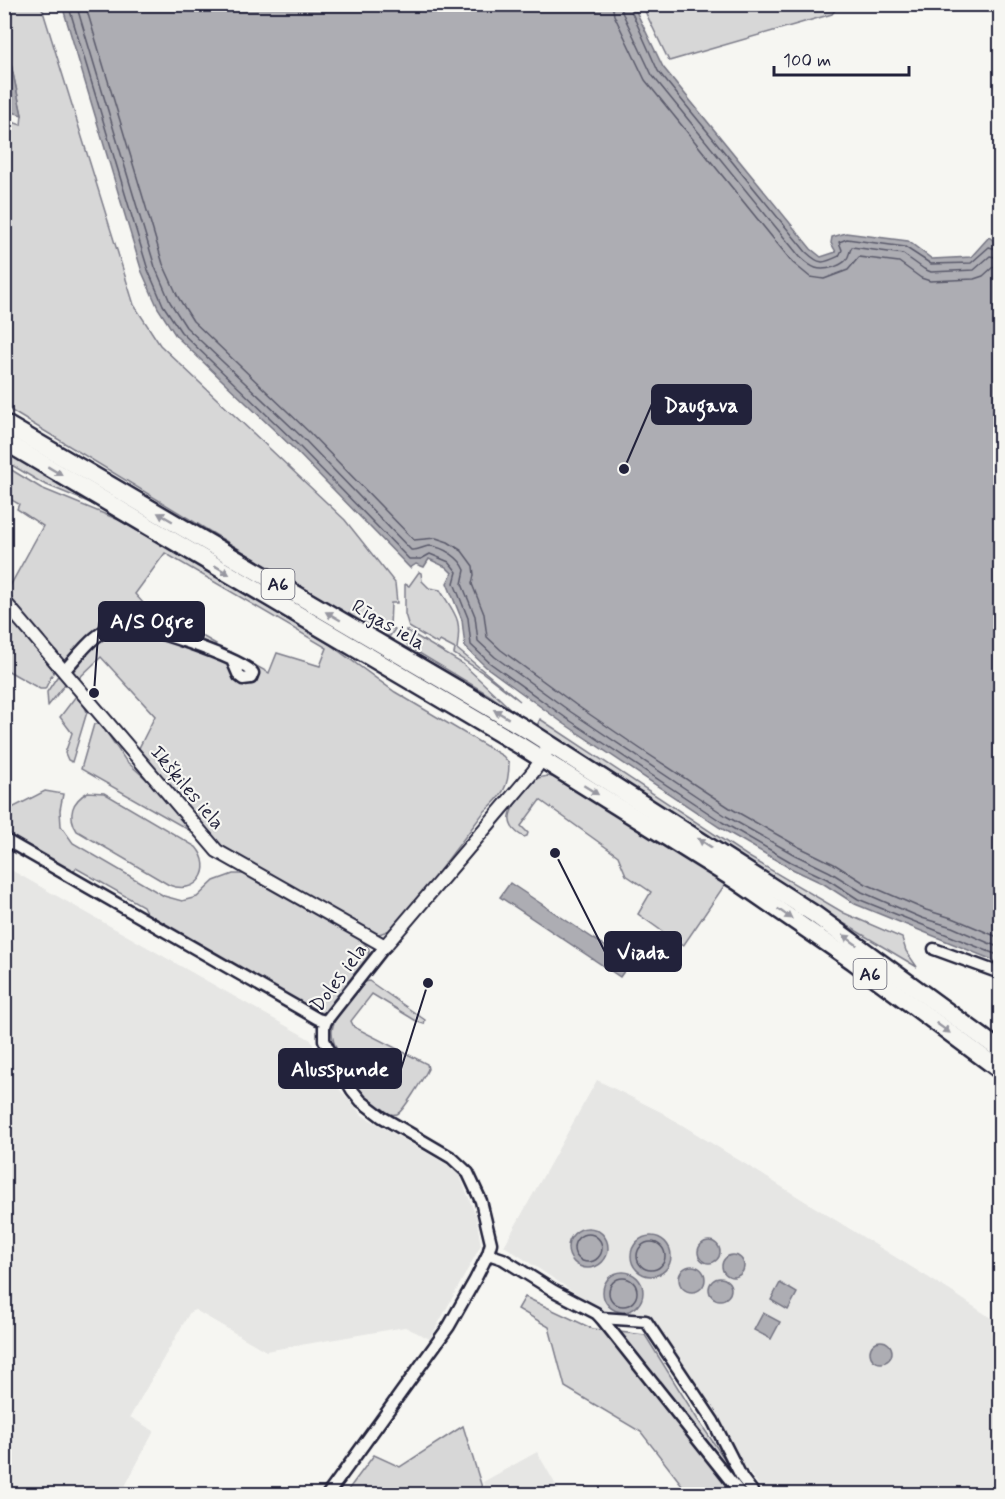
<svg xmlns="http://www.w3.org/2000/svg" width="1005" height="1499" viewBox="0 0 1005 1499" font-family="Mynerve,sans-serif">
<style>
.built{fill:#e6e6e4}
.green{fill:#d7d7d7;stroke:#7c7c89;stroke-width:1.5}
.water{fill:#adadb3;stroke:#757583;stroke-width:1.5}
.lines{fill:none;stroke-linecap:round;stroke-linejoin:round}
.shore{stroke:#5a5a6b;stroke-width:1.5}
.minor-casing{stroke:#22223b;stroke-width:15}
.tertiary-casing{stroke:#22223b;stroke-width:16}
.trunk-casing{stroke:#22223b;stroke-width:21}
.minor{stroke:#f6f6f2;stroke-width:10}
.tertiary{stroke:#f6f6f2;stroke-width:12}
.trunk{stroke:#f6f6f2;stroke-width:16}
.oneway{fill:#9797a0}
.labels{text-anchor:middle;stroke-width:4.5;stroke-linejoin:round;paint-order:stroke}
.shield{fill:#f6f6f2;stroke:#626272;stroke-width:1.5}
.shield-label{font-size:18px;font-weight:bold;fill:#22223b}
.street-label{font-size:20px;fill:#22223b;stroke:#f6f6f2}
.leader{fill:none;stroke:#22223b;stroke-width:2}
.callout-dot{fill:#22223b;stroke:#f6f6f2;stroke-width:2}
.callout{fill:#22223b;stroke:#22223b;stroke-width:2}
.callout-label{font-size:21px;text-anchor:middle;font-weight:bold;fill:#fff}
</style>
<rect width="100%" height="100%" fill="#f6f6f2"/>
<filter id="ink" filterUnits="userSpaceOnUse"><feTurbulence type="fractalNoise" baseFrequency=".0167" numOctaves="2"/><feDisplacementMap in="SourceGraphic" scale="12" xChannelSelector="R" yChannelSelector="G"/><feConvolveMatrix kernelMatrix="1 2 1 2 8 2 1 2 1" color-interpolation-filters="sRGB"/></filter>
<g filter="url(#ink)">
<g class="built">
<polygon points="4,866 311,1040 322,1069 362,1115 458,1171 476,1216 481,1245 430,1339 405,1327 266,1351 195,1310 190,1312 130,1417 154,1431 121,1494 5,1494"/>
<polygon points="597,1080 661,1112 955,1294 1000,1324 1000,1494 765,1494 646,1330 609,1315 504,1246"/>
<polygon points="537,1452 561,1494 485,1494 483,1482"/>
</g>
<g class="green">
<polygon points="5,5 41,5 134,305 160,345 345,520 395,583 397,603 391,603 390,627 395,629 390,636 384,636 374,631 5,407 4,119 21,125 22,115 5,37"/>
<polygon points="642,5 839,5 832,14 669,61"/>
<polygon points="5,447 122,516 42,483 5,461"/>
<path d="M10 469 41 488 119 520 168 548 329 644 395 692 503 756 509 763C509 788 502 796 484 812L396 928 379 934 369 933 224 850 138 750 155 716 101 657 78 679 72 670 74 665C89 649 100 632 123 628L210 653C214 655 220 657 223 660 234 670 234 685 252 683L257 677 258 671 227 654 229 651 269 673 277 653 320 666 327 648 165 553 135 594 169 632 178 622 216 644 214 646 180 639 145 627 121 622 101 629 69 661H60L5 594V582L10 586 43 526 17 509 19 504 6 497 5 498V473Z"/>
<path d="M419 572 421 573 422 581 429 588 440 590C456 616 462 618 457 649L520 701 482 672 454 654 455 649 440 641 438 644 409 627 405 614V584L409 586Z"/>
<polygon points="4,610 54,671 45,689 40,689 5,669"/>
<polygon points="406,630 463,664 518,716 491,696 409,647 405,642"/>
<polygon points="60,676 65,682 64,686 48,706 47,692 57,677"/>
<polygon points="76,696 83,702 87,712 72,762 68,760 65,753 72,733 60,717"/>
<polygon points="540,719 749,857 844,913 902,938 906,951 917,967 791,892 675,815 536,728"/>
<polygon points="94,724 101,724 126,761 153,785 196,834 81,769"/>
<path d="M548 776 564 780 726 883 683 946 638 914 651 892 626 875 618 856 540 800 521 826 528 833 527 836 524 837C499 824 512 806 525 791 528 788 531 782 534 780 538 777 544 777 548 776Z"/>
<polygon points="45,791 63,794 60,810 61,826 73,843 164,896 182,901 197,897 214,881 233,874 247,874 360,938 369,949 368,961 331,1008 324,1013 319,1014 148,916 143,906 76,868 73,873 5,835 4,817 8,810"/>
<path d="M88 792 104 793 196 847C215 869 197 896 169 885L77 831C67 815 72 801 88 792Z"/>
<path d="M369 981 425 1020 424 1024 418 1022 372 994 351 1021 354 1027 427 1064 428 1069C424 1077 403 1112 397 1114 373 1121 331 1052 332 1031 334 1012 352 996 365 982Z"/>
<polygon points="525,1297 593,1329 645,1335 698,1420 724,1458 737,1494 689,1494 641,1432 565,1387 549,1327 518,1309"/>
<polygon points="463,1426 484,1494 345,1494 374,1455 400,1467"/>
</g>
<g class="water">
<polygon points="62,5 633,5 663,67 811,249 821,257 836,252 831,243 832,237 846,233 908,241 932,259 971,257 989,237 1000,246 1000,963 855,904 824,884 788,867 719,827 563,723 486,667 465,647 462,620 447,583 452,573 446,567 429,559 424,567 416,564 410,568 293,448 176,336 158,308 142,272"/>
<polygon points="4,37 5,37 22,115 5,110"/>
<polygon points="510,883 630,963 620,977 500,897"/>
<circle cx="588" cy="1248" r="20"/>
<circle cx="651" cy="1256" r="20"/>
<circle cx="709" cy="1252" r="11"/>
<circle cx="733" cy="1266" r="11"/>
<circle cx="692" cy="1279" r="13"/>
<circle cx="623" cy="1292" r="20"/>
<circle cx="720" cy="1289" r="11"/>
<polygon points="780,1283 797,1293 788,1310 771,1300"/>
<polygon points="763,1313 780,1322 771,1339 754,1330"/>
<circle cx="881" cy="1352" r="11"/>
</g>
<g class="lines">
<g class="shore">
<polyline points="68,4 148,270 163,305 181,332 297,444 409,559 421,559 430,554 449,562 457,572 454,583 468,618 471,645 490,663 566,718 722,822 791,862 827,879 858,899 1000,956"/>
<path d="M76 4 155 267 170 302 186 327 303 438 411 550C419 551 423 546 430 546 444 547 460 558 465 570L462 584 475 616 478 641 495 657 571 712 726 816 795 855 830 872 862 892 922 918 952 927 1000 948"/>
<polyline points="85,4 163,264 178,297 193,321 309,432 414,540 436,538 448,542 462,551 473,566 474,575 472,584 484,614 487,637 501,650 576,705 639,748 730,808 799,847 834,864 866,884 926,910 955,919 1000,938"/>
<polyline points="612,4 614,15 645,80 793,263 810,277 824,279 848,270 859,257 899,262 921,278 930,281 974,279 983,276 993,267 1000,267"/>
<path d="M621 4 622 12 652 75 800 257C812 268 818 272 834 267 839 265 843 264 846 260 850 255 849 251 852 247L903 254 924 269 931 272 974 270 990 256 1000 258"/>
<path d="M628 4 658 71 806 252C820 265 822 264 839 256L842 250 839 242 847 239 905 247 931 264 971 263 989 247 1000 250"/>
<circle cx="588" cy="1248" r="14"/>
<circle cx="651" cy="1256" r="14"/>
<circle cx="623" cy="1292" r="14"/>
</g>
<defs>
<g id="minor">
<path d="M64 671C79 655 97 628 120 625 137 623 246 660 253 673L251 678 243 679 239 676 232 660"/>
<polyline points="4,839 318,1019 326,1021"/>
<polyline points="934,949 1000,973"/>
<polyline points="488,1254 503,1259 554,1291 596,1313 601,1318 646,1321 713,1421 742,1478 752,1491"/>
<polyline points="601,1318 741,1494"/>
<polyline points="328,1494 449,1326 475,1280 488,1254 491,1243 481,1201 468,1173 452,1158 382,1117 361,1101 352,1090 330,1052 324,1040 324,1027 326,1021 385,946"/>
</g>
<polyline id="tertiary" points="4,601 217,851 385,946 533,772 546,753"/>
<g id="trunk">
<polyline points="4,423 529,731 814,914 1000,1050"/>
<polyline points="4,441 521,746 737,881 853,961 1000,1070"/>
</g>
</defs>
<use href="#minor" class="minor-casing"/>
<use href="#tertiary" class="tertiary-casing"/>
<use href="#trunk" class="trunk-casing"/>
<use href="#minor" class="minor"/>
<use href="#tertiary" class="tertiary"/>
<use href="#trunk" class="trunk"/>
</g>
<defs><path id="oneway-solid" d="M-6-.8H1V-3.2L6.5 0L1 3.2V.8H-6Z" transform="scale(1.5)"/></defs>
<g class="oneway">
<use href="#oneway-solid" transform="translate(55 471) rotate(31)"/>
<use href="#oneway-solid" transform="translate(165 517) rotate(-150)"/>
<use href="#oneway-solid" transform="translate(222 570) rotate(31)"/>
<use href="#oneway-solid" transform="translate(333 616) rotate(-150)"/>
<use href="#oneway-solid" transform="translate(501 714) rotate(-149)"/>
<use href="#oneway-solid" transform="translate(591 790) rotate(32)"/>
<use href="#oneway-solid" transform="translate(705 843) rotate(-147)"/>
<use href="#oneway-solid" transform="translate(785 914) rotate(35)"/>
<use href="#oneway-solid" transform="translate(850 940) rotate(-144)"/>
<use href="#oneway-solid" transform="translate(943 1028) rotate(36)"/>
</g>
</g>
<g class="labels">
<g class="shield">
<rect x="261.5" y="569" width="33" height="30" rx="4.5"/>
<rect x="853.5" y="959" width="33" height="30" rx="4.5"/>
</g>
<g class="shield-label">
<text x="278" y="590">A6</text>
<text x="870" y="980">A6</text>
</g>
<g class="street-label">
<text transform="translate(389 624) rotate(30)" y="7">Rīgas iela</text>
<text transform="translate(188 787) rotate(50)" y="7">Ikšķiles iela</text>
<text transform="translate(338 977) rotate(-53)" y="7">Doles iela</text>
</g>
</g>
<path class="leader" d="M624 469L652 404M94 693L99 621M555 853L605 952M428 983L401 1069"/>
<g class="callout-dot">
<circle cx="624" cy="469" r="6"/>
<circle cx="94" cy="693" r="6"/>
<circle cx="555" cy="853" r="6"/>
<circle cx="428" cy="983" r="6"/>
</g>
<g class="callout">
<rect x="652" y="385" width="99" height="39" rx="6"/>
<rect x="99" y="602" width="105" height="39" rx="6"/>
<rect x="605" y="932" width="76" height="39" rx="6"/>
<rect x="279" y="1049" width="122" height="39" rx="6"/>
</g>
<g class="callout-label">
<text x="701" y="412">Daugava</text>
<text x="152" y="628">A/S Ogre</text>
<text x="643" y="959">Viada</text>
<text x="340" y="1076">Alusspunde</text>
</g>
<rect width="1005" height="1499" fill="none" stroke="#f6f6f2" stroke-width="24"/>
<rect x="12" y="12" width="981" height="1475" fill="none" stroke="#22223b" stroke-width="2" filter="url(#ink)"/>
<path d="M774 66v9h135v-9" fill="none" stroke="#22223b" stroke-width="3"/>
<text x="783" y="66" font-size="18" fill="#22223b" stroke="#f6f6f2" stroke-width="4.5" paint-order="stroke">100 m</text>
</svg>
